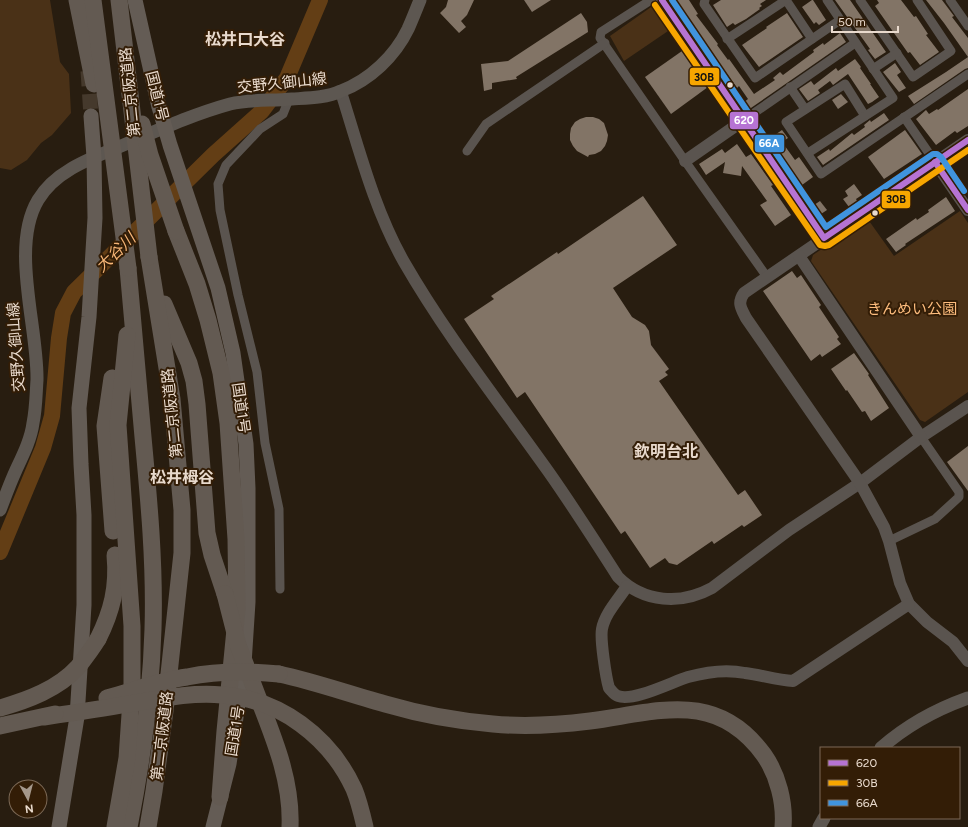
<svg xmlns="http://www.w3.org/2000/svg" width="968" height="827" viewBox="0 0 968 827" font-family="Figtree,'Noto Sans JP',sans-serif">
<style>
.green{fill:#4a3117}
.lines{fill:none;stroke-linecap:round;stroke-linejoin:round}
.river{stroke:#633e15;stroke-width:16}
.building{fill:#827466}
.trunk-tunnel{stroke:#45392c;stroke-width:15;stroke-dasharray:15 8;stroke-linecap:butt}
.minor{stroke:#5a544f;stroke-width:9}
.tertiary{stroke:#5a544f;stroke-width:12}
.secondary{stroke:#5d5751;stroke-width:13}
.trunk{stroke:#645c55;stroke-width:15}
.motorway{stroke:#635a52;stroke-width:17}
.motorway-bridge{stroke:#635a52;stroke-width:17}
.bus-1-casing{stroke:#331d06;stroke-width:9}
.bus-2-casing{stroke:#331d06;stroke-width:9}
.bus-3-casing{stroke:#331d06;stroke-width:9}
.bus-1{stroke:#b673d3;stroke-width:6}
.bus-2{stroke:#f7a600;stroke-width:6}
.bus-3{stroke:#4094de;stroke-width:6}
.bus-dot{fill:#e9dacd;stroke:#331d06;stroke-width:1.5}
.labels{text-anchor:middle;stroke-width:4;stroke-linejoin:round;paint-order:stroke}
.street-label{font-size:15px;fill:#e9dacd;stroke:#331d06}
.park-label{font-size:15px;fill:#fdbc7d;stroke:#331d06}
.neighbourhood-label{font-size:16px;font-weight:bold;fill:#e9dacd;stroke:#331d06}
.water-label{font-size:16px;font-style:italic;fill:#f6b576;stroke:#331d06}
.line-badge{stroke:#331d06;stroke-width:1.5}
.badge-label{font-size:11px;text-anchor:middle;font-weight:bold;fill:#fff}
.pale-badge-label{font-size:11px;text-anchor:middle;font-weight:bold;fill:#111}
</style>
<rect width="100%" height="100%" fill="#281d10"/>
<g class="green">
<polygon points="0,0 50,0 60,62 69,74 71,113 52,135 41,143 27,160 11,170 0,168"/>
<polygon points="654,5 671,29 624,61 610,36"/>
<polygon points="960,211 968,223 968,392 925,422 920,420 811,261 813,255 867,218 894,256"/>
</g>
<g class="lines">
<polyline class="river" points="0,552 43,448 52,416 59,338 63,313 74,292 213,155 262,111 287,78 320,0"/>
</g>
<g class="building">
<polygon points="448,0 474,0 467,15 461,21 466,27 459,33 440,13 446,7"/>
<polygon points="524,0 551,0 532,12"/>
<polygon points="675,0 689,0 698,14 696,15 718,44 717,45 728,60 729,59 754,94 775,80 773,78 780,72 783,75 814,52 813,50 823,43 824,45 840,33 846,42 748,110 743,103 748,99 739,86 737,88 727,74 726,75"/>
<polygon points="721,0 766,0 760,4 762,6 759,8 760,9 746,19 735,25 733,23 727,27 713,5"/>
<polygon points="812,0 813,0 826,20 819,25 816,22 814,24 802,7"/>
<polygon points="835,0 850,0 886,52 875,59 868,50 870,49"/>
<polygon points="877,0 901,0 914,17 916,16 928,34 926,35 939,52 920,65 910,52 908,53 875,6 879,3"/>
<polygon points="926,0 942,0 954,16 952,17 968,38 968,68 965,69 914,104 908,96 946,72 968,57 944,23"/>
<polygon points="581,13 587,22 588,32 516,77 517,79 492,83 492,89 484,91 481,64 508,61"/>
<polygon points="787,13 803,37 759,67 742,45 767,28 766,27"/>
<polygon points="682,51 708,87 671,114 645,77"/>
<polygon points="855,59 861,67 860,68 871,84 870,84 879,97 872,102 868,104 848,74 833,85 830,81 818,90 820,93 808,101 799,89 811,81 814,85 836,68 838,71"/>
<polygon points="895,63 901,72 897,75 906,88 899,92 883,72"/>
<polygon points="968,89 968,126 957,133 955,131 936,145 916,119 926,110 929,114 937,109 938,110"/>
<polygon points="841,94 848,102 838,109 832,100"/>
<polygon points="884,113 889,120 823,165 817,157 829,149 830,151 852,133 854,135 865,127 864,125 870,120 871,122"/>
<polygon points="586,117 593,117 599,119 604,123 608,135 607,141 605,146 601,151 595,154 589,155 588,157 577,151 573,146 570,140 570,134 571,128 575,122 580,119"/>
<polygon points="782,130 788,138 782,142 795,160 799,157 813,177 802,185 769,139"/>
<polygon points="905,130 922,154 884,179 868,157"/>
<polygon points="737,144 746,157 751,154 773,185 771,186 791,215 775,226 760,205 767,201 742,166 741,176 723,173 725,162 706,175 699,164 722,149 725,153"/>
<polygon points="854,184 862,195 856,199 857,201 849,207 843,199 848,196 845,191"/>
<polygon points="643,196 677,245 613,288 632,317 645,325 649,331 651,345 669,369 665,372 668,375 659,381 738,495 745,490 762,515 744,527 742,525 714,544 712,541 677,565 669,563 665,558 650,568 625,531 621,534 525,392 517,398 464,319 494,299 491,296 557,252 558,254"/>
<polygon points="946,197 955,211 905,244 906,245 896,252 886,239 916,218 917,220 929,212 928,210"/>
<polygon points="820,201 827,210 821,214 814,205"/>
<polygon points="792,271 797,278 801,275 821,305 819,307 839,337 837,339 841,344 822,357 820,354 811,361 763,291"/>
<polygon points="854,353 869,374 868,375 889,408 871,421 865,411 862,412 847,390 846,391 831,369"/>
<polygon points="968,446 968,491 947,462"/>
</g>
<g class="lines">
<polyline class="trunk-tunnel" points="88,71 91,116"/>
<g class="minor">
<polyline points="651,0 601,32 600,38 685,161 767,277"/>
<polyline points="705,0 704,4 755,78 840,20"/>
<polyline points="786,0 812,39"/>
<polyline points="860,0 913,77 951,51 917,0"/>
<polyline points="950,0 968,26"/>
<polyline points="727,39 786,0"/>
<polyline points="873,69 897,53"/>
<polyline points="790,87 805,109"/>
<polyline points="865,116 845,84 786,122 821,174 968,74"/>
<polyline points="904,117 935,162"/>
<polyline points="744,120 855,43"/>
<polyline points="467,151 486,124 605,43"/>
<polyline points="808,153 893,98 827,0"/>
<polyline points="889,541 935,519 959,497 959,492 921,437"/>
<polyline points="280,589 279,509 265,443 257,372 238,295 220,210 218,184 226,165 260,129 283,114 289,99"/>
</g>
<g class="tertiary">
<polyline points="662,0 824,238"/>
<path d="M341 92C359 149 374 209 404 262 446 335 499 402 548 471 572 505 595 541 618 577 644 603 681 605 712 588L789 530 860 483 921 437 968 406"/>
<path d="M968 140 744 293C737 303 741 308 746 318L860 483 884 527 889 541 900 583 909 604 927 622 953 642 968 661"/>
<polyline points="685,161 744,120"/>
<polyline points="935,162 968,210"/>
<polyline points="799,256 921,437"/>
<path d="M627 586C619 599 605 613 602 629 600 639 606 678 609 688 612 691 614 695 618 696 633 702 672 682 688 677 706 672 726 669 745 673 761 675 777 680 793 681L909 604"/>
</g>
<g class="secondary">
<path d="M0 510C5 497 10 483 16 470 23 455 31 439 33 423 36 409 36 394 37 380 38 327 10 247 38 200 54 173 86 160 114 149 152 133 190 115 230 104 250 99 271 101 292 99 308 98 326 98 341 91 370 80 395 56 408 29 412 20 416 10 420 0"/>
<path d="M881 748C906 726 937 709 968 698"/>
<polyline points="819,827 824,818"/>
</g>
<g class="trunk">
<polyline points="135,0 159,107 170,145 218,288 233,353 246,444 248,488 248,602 244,664 229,764 213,827"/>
<polyline points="59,827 77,717 84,605 84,515 81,464 79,408 89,317 95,218 94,157 91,116"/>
</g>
<g class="motorway">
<polyline points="176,231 197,284 208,320 221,373 228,423 236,539 237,609 225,731 220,797"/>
<path d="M128 268C133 324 138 380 143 437 149 501 155 565 153 629 151 696 142 762 129 827"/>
<polyline points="164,304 189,363 194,381 197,404 207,533 212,555 225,594"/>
<polyline points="112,378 105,426 113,531"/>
<path d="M98 639C112 611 118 587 115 555"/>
<path d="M279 674C316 682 352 695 389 705 423 715 458 721 493 724 525 727 558 725 590 721 658 712 716 689 764 755 778 775 785 803 783 827"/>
<path d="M259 700C275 741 292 782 290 827"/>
<polyline points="115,827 127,758 132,685 132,626 118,425 127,335"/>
<polyline points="148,827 154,791 165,711 182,553 182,510 172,399 149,257"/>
</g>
<g class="motorway-bridge">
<polyline points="77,0 94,84"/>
<polyline points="93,0 128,268"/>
<polyline points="119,0 149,257"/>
<polyline points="142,124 150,155 176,231"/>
<polyline points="225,594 238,645 259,700"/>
<path d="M107 698C133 691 159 681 187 677 217 671 248 671 279 674"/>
<path d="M0 708C28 700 58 689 78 667 85 658 92 649 98 639"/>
<path d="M44 717C72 713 100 709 128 704 159 699 191 692 222 695 280 699 330 737 354 789 359 801 362 814 365 827"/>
<polyline points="0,726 55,714"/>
</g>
<defs>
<g id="bus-1">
<polyline points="662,0 824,238 968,140"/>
<polyline points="935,162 968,210"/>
</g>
<polyline id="bus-2" points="655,5 820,245 825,246 829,245 968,150"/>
<polyline id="bus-3" points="672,0 826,227 933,154 937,154 941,157 964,191"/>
</defs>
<use href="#bus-1" class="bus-1-casing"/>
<use href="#bus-2" class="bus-2-casing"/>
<use href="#bus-3" class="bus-3-casing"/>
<use href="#bus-1" class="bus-1"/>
<use href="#bus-2" class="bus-2"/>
<use href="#bus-3" class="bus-3"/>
</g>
<g class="bus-dot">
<circle cx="730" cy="85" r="3.5"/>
<circle cx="875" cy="213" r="3.5"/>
</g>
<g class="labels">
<g class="street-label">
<text transform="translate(282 83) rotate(-6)" y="5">交野久御山線</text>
<text transform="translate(130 92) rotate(-96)" y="5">第二京阪道路</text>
<text transform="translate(157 96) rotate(76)" y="5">国道1号</text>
<text transform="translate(16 347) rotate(-94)" y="5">交野久御山線</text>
<text transform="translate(241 408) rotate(82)" y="5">国道1号</text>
<text transform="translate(172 413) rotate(-96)" y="5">第二京阪道路</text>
<text transform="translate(235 731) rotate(-81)" y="5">国道1号</text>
<text transform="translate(162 736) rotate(-83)" y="5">第二京阪道路</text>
</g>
<g class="park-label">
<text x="912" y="314">きんめい公園</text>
</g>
<g class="neighbourhood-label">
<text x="245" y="45">松井口大谷</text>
<text x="666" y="457">欽明台北</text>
<text x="182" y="483">松井栂谷</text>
</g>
<g class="water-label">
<text transform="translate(115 252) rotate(-44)" y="6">大谷川</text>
</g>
</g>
<g class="line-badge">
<rect x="689" y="67" width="31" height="19" rx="4" fill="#f7a600"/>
<rect x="729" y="111" width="30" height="19" rx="4" fill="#b673d3"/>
<rect x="754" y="134" width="31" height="19" rx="4" fill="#4094de"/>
<rect x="881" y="190" width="30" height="19" rx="4" fill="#f7a600"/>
</g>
<g class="badge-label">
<text x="744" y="124">620</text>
<text x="769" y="147">66A</text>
</g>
<g class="pale-badge-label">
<text x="704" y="81">30B</text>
<text x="896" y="203">30B</text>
</g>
<rect x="820" y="747" width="140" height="72" fill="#331d06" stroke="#7c6956"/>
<rect x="828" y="760" width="20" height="6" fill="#b673d3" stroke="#7c6956"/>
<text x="856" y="767" font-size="12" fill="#e9dacd">620</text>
<rect x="828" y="780" width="20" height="6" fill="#f7a600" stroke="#7c6956"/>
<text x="856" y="787" font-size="12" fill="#e9dacd">30B</text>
<rect x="828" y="800" width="20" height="6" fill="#4094de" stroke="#7c6956"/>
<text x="856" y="807" font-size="12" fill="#e9dacd">66A</text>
<g transform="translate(28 799) rotate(173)"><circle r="19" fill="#331d06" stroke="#7c6956"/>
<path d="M0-3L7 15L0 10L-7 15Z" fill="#a5988b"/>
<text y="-6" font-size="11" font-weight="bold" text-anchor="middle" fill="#e9dacd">N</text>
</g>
<path d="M832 26v6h66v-6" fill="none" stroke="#e9dacd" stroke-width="2"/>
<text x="838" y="26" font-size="12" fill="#e9dacd" stroke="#331d06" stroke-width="3" paint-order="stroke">50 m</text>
</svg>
